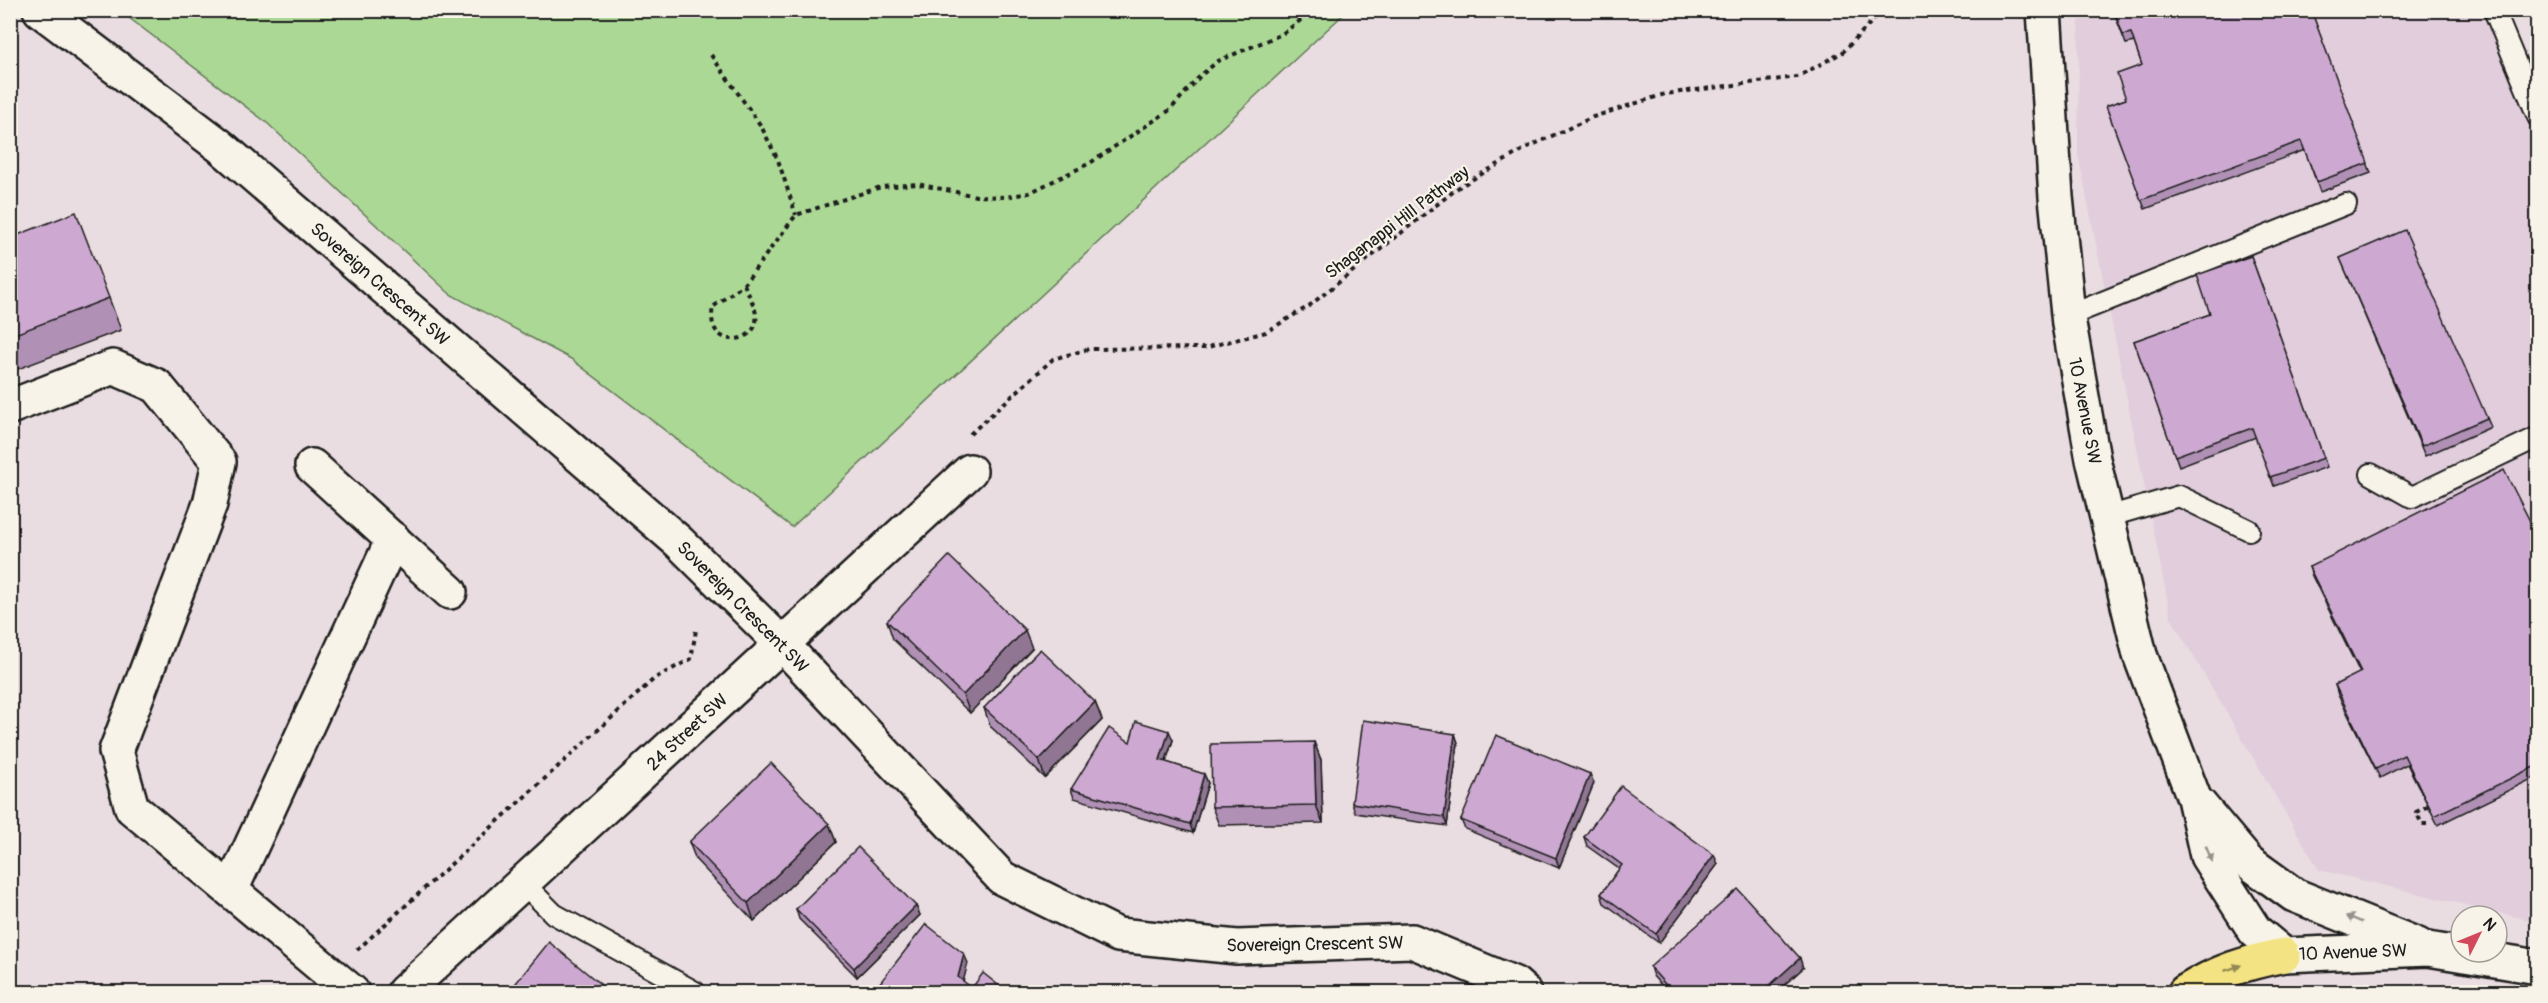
<svg xmlns="http://www.w3.org/2000/svg" width="2548" height="1003" viewBox="0 0 2548 1003" font-family="Pangolin,sans-serif">
<style>
.built{fill:#e1cddc}
.green{fill:#acd896;stroke:#647a59;stroke-width:1.5}
.lines{fill:none;stroke-linecap:round;stroke-linejoin:round}
.lane-casing{stroke:#1c1c1c;stroke-width:24}
.street-casing{stroke:#1c1c1c;stroke-width:38}
.highway-casing{stroke:#1c1c1c;stroke-width:38}
.path{stroke:#1c1c1c;stroke-width:4;stroke-dasharray:4.5 4.5;stroke-linecap:butt}
.lane{stroke:#f7f3e8;stroke-width:20}
.street{stroke:#f7f3e8;stroke-width:33}
.highway{stroke:#f4e382;stroke-width:33}
.wall{fill:#b091b5;stroke:#1c1c1c;stroke-width:1.5}
.shaded-wall{fill:#907693;stroke:#1c1c1c;stroke-width:1.5}
.building{fill:#cda9d2;stroke:#1c1c1c;stroke-width:1.5}
.oneway{fill:#94928c}
.oneway2{fill:#938954}
.labels{text-anchor:middle;stroke-width:4.5;stroke-linejoin:round;paint-order:stroke}
.street-label{font-size:18px;fill:#1c1c1c;stroke:#f7f3e8}
</style>
<rect width="100%" height="100%" fill="#eadde1"/>
<filter id="ink" filterUnits="userSpaceOnUse"><feTurbulence type="fractalNoise" baseFrequency=".0167" numOctaves="2"/><feDisplacementMap in="SourceGraphic" scale="12" xChannelSelector="R" yChannelSelector="G"/><feConvolveMatrix kernelMatrix="1 2 1 2 8 2 1 2 1" color-interpolation-filters="sRGB"/></filter>
<g filter="url(#ink)">
<polygon class="built" points="2079,11 2490,11 2537,122 2537,922 2319,870 2171,618 2078,154"/>
<polygon class="green" points="120,11 1347,11 792,527 571,359 450,294 266,122"/>
<g class="lines">
<defs>
<g id="lane">
<polyline points="2494,10 2538,117"/>
<polyline points="2068,316 2346,204"/>
<polyline points="2371,474 2412,497 2538,437"/>
<polyline points="2107,517 2179,496 2249,530"/>
<polyline points="523,883 554,914 695,992"/>
</g>
<g id="street">
<polyline points="40,10 220,146 679,542 782,644 1002,878 1118,935 1237,947 1412,941 1515,984 1524,992"/>
<polyline points="2044,10 2056,197 2069,324 2093,459 2140,655 2194,798 2207,856 2255,931 2284,955 2428,949 2538,967"/>
<polyline points="10,407 113,367 157,386 219,462 210,504 116,751 132,808 352,992"/>
<polyline points="312,466 450,592"/>
<polyline points="2199,804 2247,861 2294,895 2418,945"/>
<polyline points="231,890 393,539"/>
<polyline points="404,992 970,471"/>
</g>
<path id="highway" d="M2185 992C2219 971 2245 963 2284 955"/>
</defs>
<use href="#lane" class="lane-casing"/>
<use href="#street" class="street-casing"/>
<use href="#highway" class="highway-casing"/>
<g class="path">
<polyline points="711,55 761,126 778,160 796,215"/>
<path d="M744 284C748 294 755 305 756 315 761 345 704 352 713 307L744 284 796 215 881 187 917 184 976 196 1006 197 1029 193 1090 163 1170 110 1200 76 1218 61 1282 34 1314 10"/>
<polyline points="970,434 1053,359 1089,349 1204,348 1266,332 1309,306 1459,187 1528,147 1593,117 1665,94 1797,77 1843,52 1876,17 1879,10"/>
<polyline points="2427,824 2422,824 2416,812 2428,806"/>
<polyline points="357,950 655,678 691,659 696,630"/>
</g>
<use href="#lane" class="lane"/>
<use href="#street" class="street"/>
<use href="#highway" class="highway"/>
</g>
<g class="wall">
<polygon points="2113,10 2316,10 2312,13 2371,173 2320,192 2305,150 2145,209 2106,106 2126,99 2142,65 2134,42 2126,44"/>
<polygon points="10,238 109,298 121,330 10,372"/>
<polygon points="2251,256 2327,467 2274,486 2256,437 2179,466 2134,341 2210,314"/>
<polygon points="2340,258 2487,418 2491,427 2425,456"/>
<polygon points="2538,537 2538,776 2438,825 2407,764 2380,778 2338,695 2335,685 2360,673 2312,576 2309,567"/>
<polygon points="887,621 1032,648 970,713 893,639"/>
<polygon points="1095,702 1102,720 1045,778 990,726 984,708"/>
<polygon points="1455,734 1458,743 1447,826 1355,813 1352,803"/>
<polygon points="1173,740 1166,762 1204,774 1208,783 1193,833 1074,798 1071,789 1130,742"/>
<polygon points="1314,742 1321,760 1323,823 1219,825 1212,807"/>
<polygon points="1594,783 1559,868 1465,829 1461,820"/>
<polygon points="829,824 836,842 754,921 696,860 689,842"/>
<polygon points="1584,837 1718,864 1659,943 1604,903 1601,894 1619,869 1587,846"/>
<polygon points="916,906 920,915 857,977 799,919 796,909"/>
<polygon points="1650,967 1803,968 1775,993 1668,993 1653,976"/>
</g>
<g class="shaded-wall">
<polygon points="1025,630 1032,648 970,713 963,695"/>
<polygon points="1095,702 1102,720 1045,778 1039,760"/>
<polygon points="1169,731 1173,740 1163,769 1160,760"/>
<polygon points="1455,734 1458,743 1447,826 1444,817"/>
<polygon points="1314,742 1321,760 1323,823 1316,805"/>
<polygon points="1204,774 1208,783 1193,833 1190,824"/>
<polygon points="1590,774 1594,783 1559,868 1556,858"/>
<polygon points="829,824 836,842 754,921 748,903"/>
<polygon points="1714,855 1718,864 1659,943 1656,934"/>
<polygon points="916,906 920,915 857,977 854,968"/>
<polygon points="964,954 968,963 962,986 958,977"/>
<polygon points="1800,958 1803,968 1775,993 1761,993"/>
</g>
<g class="building">
<polygon points="2114,10 2311,10 2368,163 2317,182 2301,141 2141,200 2106,106 2126,99 2117,74 2142,65 2131,33 2123,35"/>
<polygon points="76,212 109,298 10,336 10,238"/>
<polygon points="2405,230 2487,418 2422,446 2340,258"/>
<polygon points="2251,256 2324,458 2270,477 2252,428 2175,456 2134,341 2210,314 2197,275"/>
<polygon points="2504,470 2538,537 2538,765 2434,816 2404,755 2376,769 2335,685 2361,672 2309,567"/>
<polygon points="949,556 1025,630 963,695 887,621"/>
<polygon points="1040,649 1095,702 1039,760 984,708"/>
<polygon points="1363,720 1455,734 1444,817 1352,803"/>
<polygon points="1136,721 1169,731 1160,760 1204,774 1190,824 1071,789 1109,728 1130,742"/>
<polygon points="1496,735 1590,774 1556,858 1461,820"/>
<polygon points="1314,742 1316,805 1212,807 1211,744"/>
<polygon points="771,763 829,824 748,903 689,842"/>
<polygon points="1621,786 1714,855 1656,934 1601,894 1622,865 1584,837"/>
<polygon points="858,847 916,906 854,968 796,909"/>
<polygon points="1738,889 1800,958 1761,993 1673,993 1650,967"/>
<polygon points="926,924 964,954 958,977 972,988 983,973 1008,993 872,993"/>
<polygon points="549,942 611,993 508,993"/>
<polygon points="1031,987 1052,993 1029,993"/>
</g>
<defs><path id="oneway-solid" d="M-6-.8H1V-3.2L6.5 0L1 3.2V.8H-6Z" transform="scale(1.5)"/></defs>
<g class="oneway">
<use href="#oneway-solid" transform="translate(2209 854) rotate(68)"/>
<use href="#oneway-solid" transform="translate(2354 919) rotate(-158)"/>
</g>
<use class="oneway2" href="#oneway-solid" transform="translate(2233 968) rotate(-19)"/>
</g>
<g class="labels">
<g class="street-label">
<text transform="translate(1397 222) rotate(-37)" y="6">Shaganappi Hill Pathway</text>
<text transform="translate(380 284) rotate(41)" y="6">Sovereign Crescent SW</text>
<text transform="translate(2085 411) rotate(79)" y="6">10 Avenue SW</text>
<text transform="translate(743 607) rotate(45)" y="6">Sovereign Crescent SW</text>
<text transform="translate(687 732) rotate(-43)" y="6">24 Street SW</text>
<text transform="translate(1315 944) rotate(-1)" y="6">Sovereign Crescent SW</text>
<text transform="translate(2353 952) rotate(-2)" y="6">10 Avenue SW</text>
</g>
</g>
<rect width="2548" height="1003" fill="none" stroke="#f7f3e8" stroke-width="36"/>
<rect x="18" y="18" width="2512" height="967" fill="none" stroke="#1c1c1c" stroke-width="2" filter="url(#ink)"/>
<g transform="translate(2479 934) rotate(47)"><circle r="28" fill="#f7f3e8" stroke="#9f9d96" stroke-width="1.5"/>
<path d="M0-4.5L10 22L0 15L-10 22Z" fill="#d1495b"/>
<text y="-9" font-size="16" font-weight="bold" text-anchor="middle" fill="#1c1c1c">N</text>
</g>
</svg>
